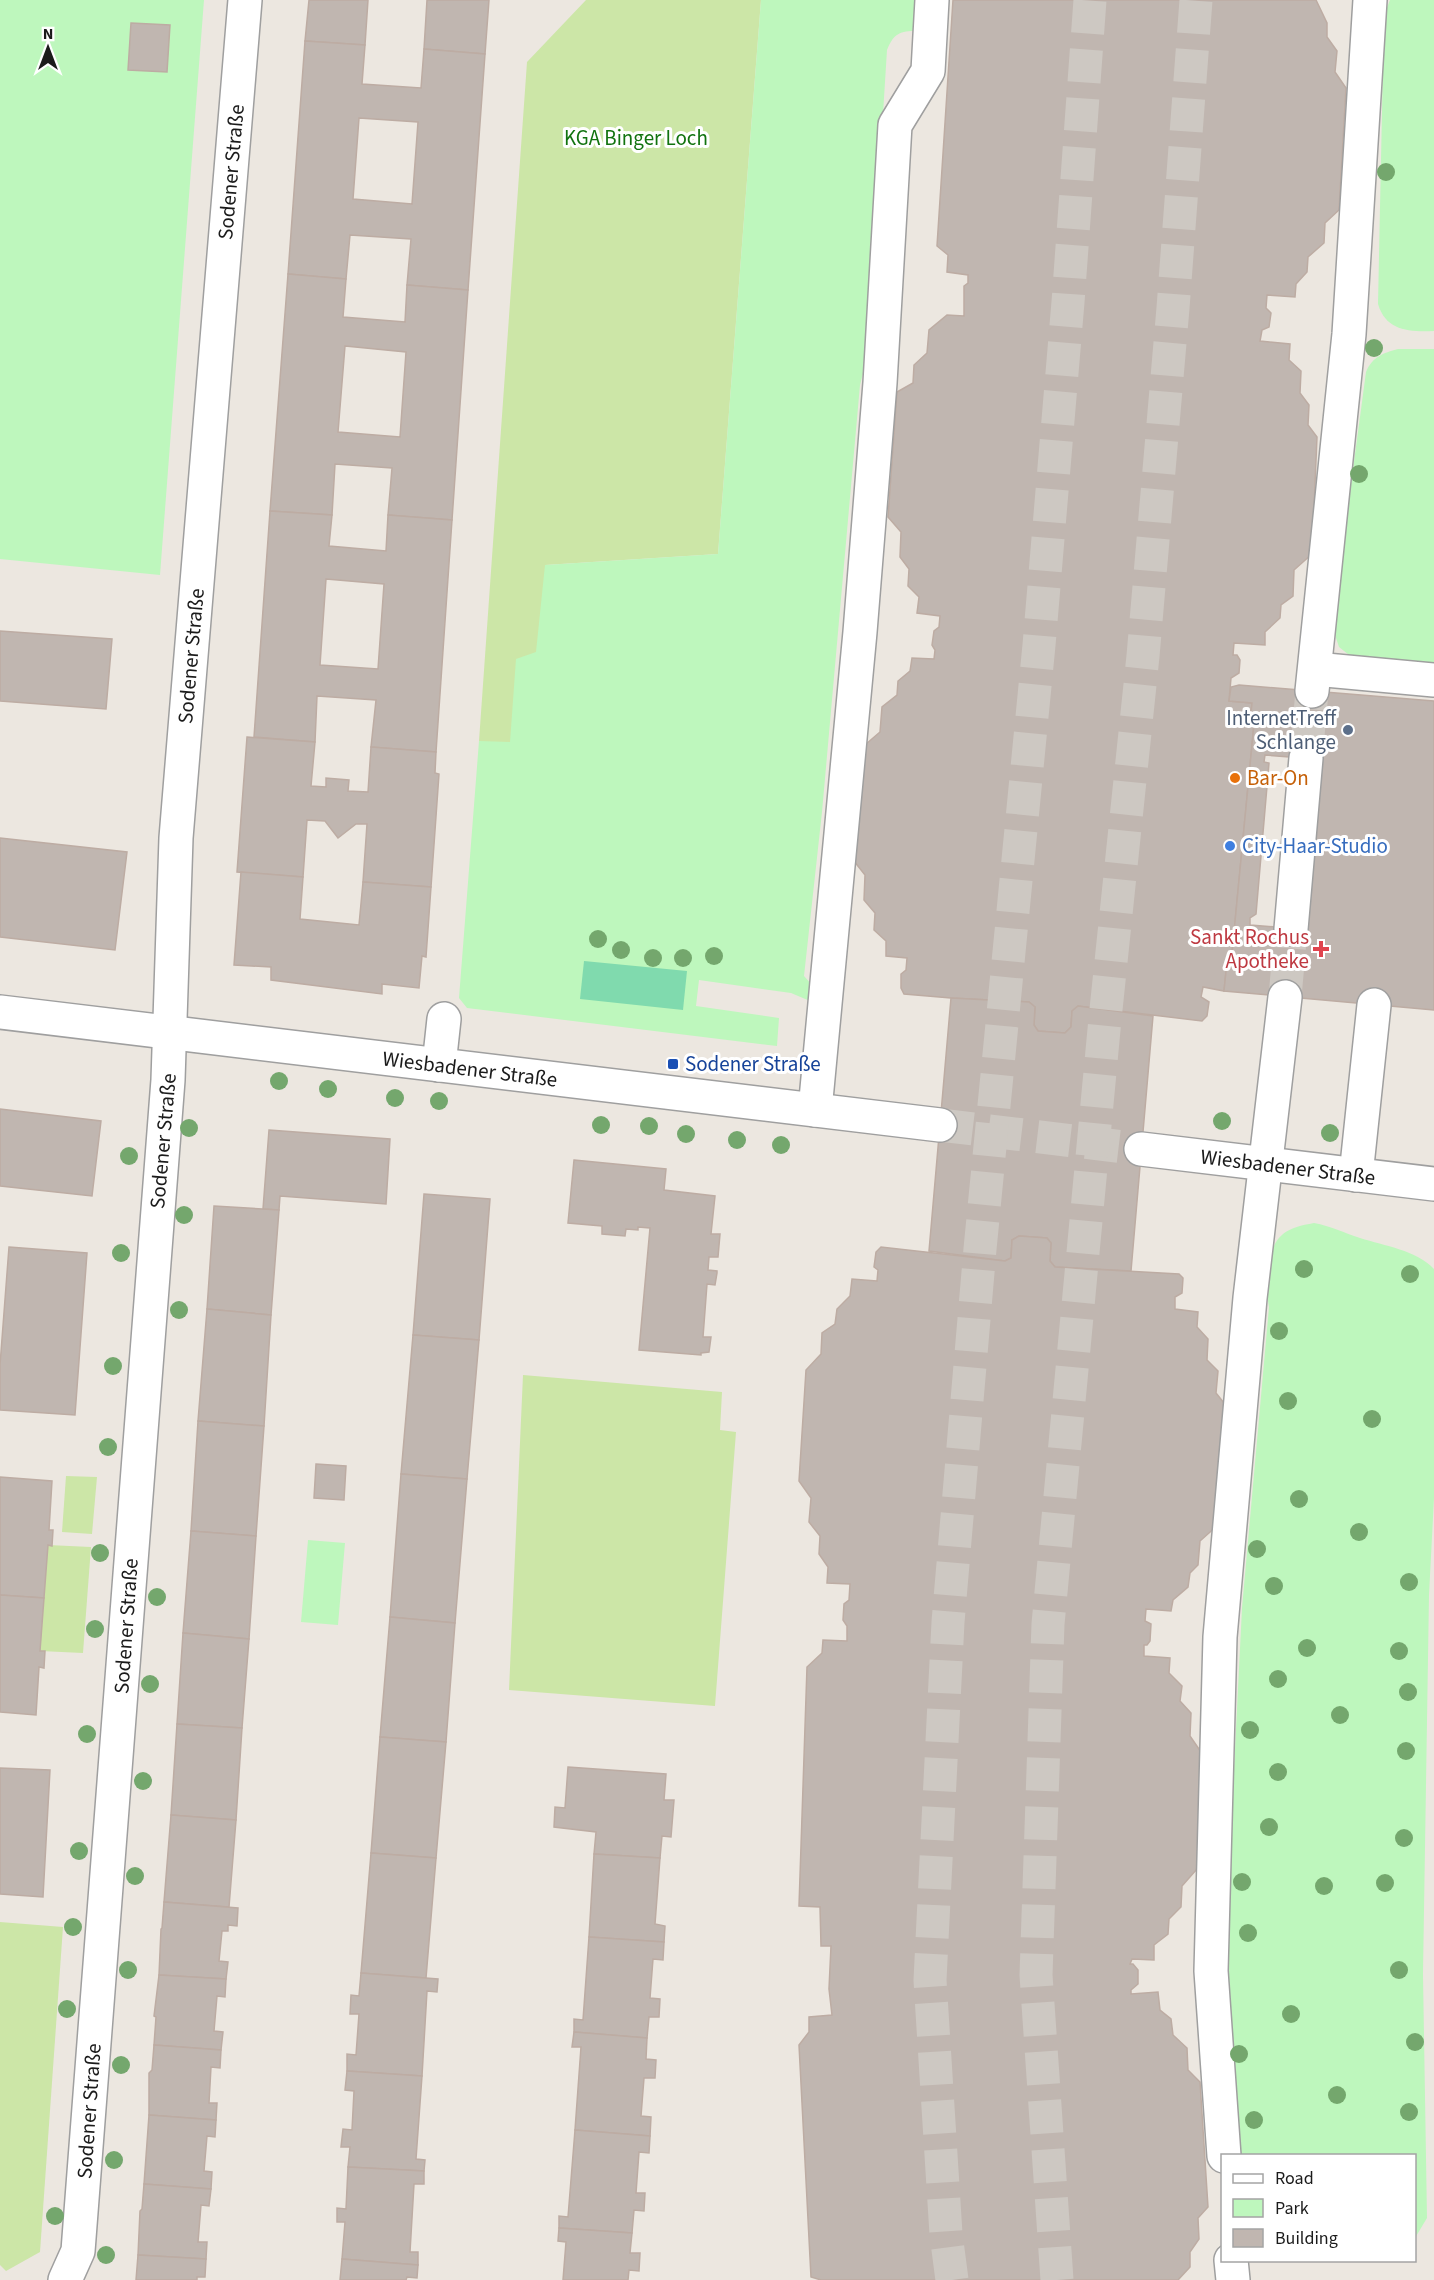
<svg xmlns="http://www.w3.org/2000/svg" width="1434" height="2280" viewBox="0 0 1434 2280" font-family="'Source Sans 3',sans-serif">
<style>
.grass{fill:#cce6a7}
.park{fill:#bef7bd}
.pitch{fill:#80daae}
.building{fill:#c0b6b0;stroke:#bdaca3;stroke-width:1.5;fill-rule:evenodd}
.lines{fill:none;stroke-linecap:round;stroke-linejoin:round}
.minor-tunnel{stroke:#cdc8c2;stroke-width:33;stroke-dasharray:33 16;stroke-linecap:butt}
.highway-tunnel{stroke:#cdc8c2;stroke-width:33;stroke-dasharray:33 16;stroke-linecap:butt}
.minor-casing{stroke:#9f9f9f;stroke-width:36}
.minor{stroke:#fff;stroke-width:33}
.tree{fill:#74a76d}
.service-dot{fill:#5c6f8a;stroke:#fff;stroke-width:2}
.food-dot{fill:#e8710a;stroke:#fff;stroke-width:2}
.shop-dot{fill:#3f7fe0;stroke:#fff;stroke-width:2}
.health-dot{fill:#e0444e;stroke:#fff;stroke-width:2}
.transit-dot{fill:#1a4fb4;stroke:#fff;stroke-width:2}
.labels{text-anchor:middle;stroke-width:6;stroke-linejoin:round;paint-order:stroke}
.park-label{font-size:21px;fill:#11730f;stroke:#fff}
.street-label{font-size:21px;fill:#1b1b1b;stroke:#fff}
.service-label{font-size:21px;fill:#4e5e75;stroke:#fff;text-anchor:end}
.food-label{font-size:21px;fill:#c56008;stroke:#fff;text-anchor:start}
.shop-label{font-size:21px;fill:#366cbe;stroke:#fff;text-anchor:start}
.health-label{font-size:21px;fill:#be3a42;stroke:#fff;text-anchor:end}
.transit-label{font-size:21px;fill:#164399;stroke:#fff;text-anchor:start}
</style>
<rect width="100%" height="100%" fill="#ece7e0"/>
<g class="grass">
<polygon points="586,0 761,0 718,554 545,565 566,786 479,741 527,62"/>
<polygon points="523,1375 722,1392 720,1430 736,1432 715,1706 509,1690"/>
<polygon points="66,1476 97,1477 92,1534 62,1532"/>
<polygon points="48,1545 91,1547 83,1653 40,1651"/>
<polygon points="0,1922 63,1927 40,2252 6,2271 0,2265"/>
</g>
<g class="park">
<polygon points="0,0 204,0 160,575 0,559"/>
<path d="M761 0H918L917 31C900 31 894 33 887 50L868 354 860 385 822 812 804 976 813 986 810 1001 791 993 699 980 696 1006 779 1018 777 1046 467 1008 459 998 479 741 510 742 516 659 536 652 545 565 718 554Z"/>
<path d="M1390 0H1434V331C1409 332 1386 331 1378 304L1384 15Z"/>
<path d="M1398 349H1434V669L1353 658 1339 647 1332 626 1366 372C1372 357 1383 353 1398 349Z"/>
<path d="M1314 1223C1331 1226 1344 1233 1360 1238 1385 1246 1416 1250 1434 1269V1498L1429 1595 1423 1974 1427 2218 1415 2238 1414 2156H1237L1225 1951 1242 1608 1269 1307C1266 1291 1267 1279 1269 1264 1274 1234 1286 1228 1314 1223Z"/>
<polygon points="308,1540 345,1543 338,1625 301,1622"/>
</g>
<polygon class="pitch" points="584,961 687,971 683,1010 580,999"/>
<g class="building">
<polygon points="309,0 368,0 365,45 305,41"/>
<polygon points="427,0 489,0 485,54 424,49"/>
<polygon points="953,0 1316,0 1327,23 1327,37 1337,51 1335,72 1346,88 1339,210 1325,223 1324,243 1308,257 1307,272 1296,284 1295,297 1267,295 1266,308 1271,313 1269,327 1262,330 1260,341 1290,344 1289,360 1301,371 1300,393 1309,405 1308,425 1317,437 1312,554 1294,570 1293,596 1281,605 1280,618 1265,632 1265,645 1234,643 1233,655 1237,655 1240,660 1239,673 1231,678 1229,701 1252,703 1250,724 1254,724 1232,953 1228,952 1224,991 1203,987 1201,997 1209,1002 1207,1016 1202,1021 1078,1006 1072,1011 1071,1027 1065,1033 1038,1031 1034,1025 1035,1007 1029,1002 951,998 904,994 901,988 901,974 906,970 907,958 886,956 886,941 874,930 875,913 864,900 865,875 854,861 866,744 880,732 882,707 897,695 898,681 910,671 912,658 934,659 935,650 932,645 934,631 939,627 940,616 917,613 919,597 908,586 909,569 900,557 901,532 888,517 897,392 913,383 914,365 927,353 929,330 947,315 964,316 964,286 968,283 968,275 947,272 948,255 937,246"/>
<polygon points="131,23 170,25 167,72 128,70"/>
<path d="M305 41 365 45 362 84 421 88 424 49 485 54 468 290 407 285 411 239 350 235 346 279 288 274ZM359 118 418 122 412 204 353 199Z"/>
<path d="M288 274 346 279 343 317 405 322 407 285 468 290 452 520 388 515 392 468 335 464 332 515 270 511ZM345 346 406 352 400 437 338 432Z"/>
<path d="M270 511 332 515 329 546 386 551 388 515 452 520 436 752 371 747 376 700 317 696 315 742 254 737ZM326 579 384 584 378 669 320 665Z"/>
<polygon points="0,631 112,639 106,709 0,701"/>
<path d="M1239 685 1434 701V1010L1224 991 1228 952 1232 953 1254 724H1250L1252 703 1229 701 1231 687ZM1265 755 1315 759 1300 929 1250 925V918L1256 914 1269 763 1264 762Z"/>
<polygon points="247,737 315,742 311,786 326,787 326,778 349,780 348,791 368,792 371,747 436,752 435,773 439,774 431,887 363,882 367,824 356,824 338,838 325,821 307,820 303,877 237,872"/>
<polygon points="0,838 127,852 115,950 0,937"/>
<polygon points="241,872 303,877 300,919 359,925 363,882 431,887 426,957 422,956 419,988 382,984 382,994 271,980 271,967 234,965"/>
<polygon points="951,998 1029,1002 1035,1007 1034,1025 1038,1031 1065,1033 1071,1027 1072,1011 1078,1006 1153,1016 1131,1271 1055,1267 1050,1261 1051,1243 1047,1238 1019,1236 1012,1240 1011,1258 1005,1261 929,1251"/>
<polygon points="0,1109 101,1121 92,1196 0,1186"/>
<polygon points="269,1130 390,1139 386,1204 280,1196 279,1210 263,1209"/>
<polygon points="574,1160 666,1169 664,1190 715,1196 711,1234 720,1234 718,1257 709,1257 708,1270 717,1271 717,1273 715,1285 707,1284 703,1337 711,1337 709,1352 701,1353 701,1355 639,1350 650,1228 638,1227 638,1230 626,1229 625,1236 602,1234 602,1226 568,1223"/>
<polygon points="424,1194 490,1199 479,1340 413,1335"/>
<polygon points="214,1206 279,1210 271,1315 207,1309"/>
<polygon points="1019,1236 1047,1238 1051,1243 1050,1261 1055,1267 1179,1274 1183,1278 1182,1293 1175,1297 1175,1309 1198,1312 1197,1327 1208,1339 1207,1360 1218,1371 1216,1393 1228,1408 1218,1525 1200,1541 1198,1565 1190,1573 1188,1587 1173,1600 1171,1611 1146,1609 1145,1621 1151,1624 1150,1641 1147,1645 1144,1645 1144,1656 1170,1658 1169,1673 1182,1686 1180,1701 1191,1713 1190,1736 1201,1752 1197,1869 1182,1886 1181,1907 1169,1919 1168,1934 1154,1945 1154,1960 1132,1959 1130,1964 1133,1964 1138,1970 1138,1984 1131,1990 1131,1994 1158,1992 1160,2010 1171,2019 1173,2035 1187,2048 1188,2070 1200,2082 1208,2207 1198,2218 1199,2239 1190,2252 1190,2267 1178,2280 821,2280 811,2277 799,2045 809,2032 809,2017 832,2015 829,1989 831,1946 821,1946 820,1907 799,1906 807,1667 822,1653 823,1640 847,1641 847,1626 843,1620 844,1604 849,1600 850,1584 827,1583 828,1567 819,1554 820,1536 809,1522 811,1498 799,1481 806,1370 821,1354 822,1333 835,1324 837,1309 850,1296 852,1279 877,1281 878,1270 874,1267 876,1252 881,1247 1005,1261 1011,1258 1012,1240"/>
<polygon points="9,1247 87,1253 75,1415 0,1410 0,1365"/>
<polygon points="207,1309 271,1315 264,1426 198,1421"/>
<polygon points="413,1335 479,1340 467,1479 401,1474"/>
<polygon points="198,1421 264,1426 256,1536 191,1531"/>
<polygon points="316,1464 346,1466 344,1500 314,1498"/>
<polygon points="401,1474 467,1479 455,1623 390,1617"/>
<polygon points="0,1477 52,1481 49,1530 53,1530 52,1546 48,1545 44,1598 0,1595"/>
<polygon points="191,1531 256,1536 249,1639 183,1633"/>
<polygon points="0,1595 44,1598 40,1651 45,1651 44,1668 39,1667 36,1715 0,1712"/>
<polygon points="390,1617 455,1623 446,1742 380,1737"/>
<polygon points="183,1633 249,1639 242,1728 177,1724"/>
<polygon points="177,1724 242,1728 236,1820 171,1815"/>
<polygon points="380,1737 446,1742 436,1858 371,1853"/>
<polygon points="568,1767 666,1774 664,1800 674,1800 671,1837 662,1836 660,1858 594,1854 596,1832 554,1827 555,1807 565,1808"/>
<polygon points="0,1768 50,1770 43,1897 0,1894"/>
<polygon points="171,1815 236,1820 229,1907 164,1902"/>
<polygon points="371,1853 436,1858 426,1978 361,1973"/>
<polygon points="594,1854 660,1858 655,1924 665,1926 664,1942 589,1937"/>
<polygon points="164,1902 238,1908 237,1926 228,1925 228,1931 222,1931 219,1961 228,1962 226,1979 159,1975 161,1929 162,1928"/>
<polygon points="589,1937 664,1942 663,1960 653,1959 650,1998 660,1999 659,2017 649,2017 647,2038 574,2032 574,2019 583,2020"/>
<polygon points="361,1973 438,1979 437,1992 427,1991 422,2076 347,2071 347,2054 356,2055 359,2014 350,2014 351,1995 359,1996"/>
<polygon points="159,1975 226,1979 225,1997 217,1996 214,2031 223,2032 221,2050 154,2045 156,2017 154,2016"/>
<polygon points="574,2032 647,2038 646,2059 656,2060 655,2078 644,2078 641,2116 651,2117 650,2136 575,2130 581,2047 572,2047"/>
<polygon points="154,2045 221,2050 220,2068 211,2067 209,2103 217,2103 216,2120 149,2115 149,2073 152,2070"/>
<polygon points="347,2071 422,2076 416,2159 425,2160 424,2171 348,2167 350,2147 341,2147 343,2129 352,2130 354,2091 345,2090"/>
<polygon points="149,2115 216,2120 215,2137 207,2136 204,2171 212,2172 211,2189 144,2184"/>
<polygon points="575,2130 650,2136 649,2153 639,2152 636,2193 645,2193 644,2211 634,2210 632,2233 559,2228 559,2216 568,2217"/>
<polygon points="348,2167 424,2171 424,2184 414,2184 410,2252 418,2252 418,2265 342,2259 345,2222 337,2222 337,2208 346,2209"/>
<polygon points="144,2184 211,2189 209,2206 201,2205 198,2242 207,2242 206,2259 138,2255 140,2211 142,2209"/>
<polygon points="559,2228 632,2233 630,2253 640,2253 639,2271 629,2270 628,2280 563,2280 566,2242 558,2241"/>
<polygon points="138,2255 206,2259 205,2277 197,2277 197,2280 136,2280"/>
<polygon points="342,2259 418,2265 417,2278 407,2277 406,2280 340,2280"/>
</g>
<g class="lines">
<g class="minor-tunnel">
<polyline points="1306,758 1312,691"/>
<polyline points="1285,997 1291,929"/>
<polyline points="940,1125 1141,1149"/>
</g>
<g class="highway-tunnel">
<polyline points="952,2280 946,2234 930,1980 948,1622 980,1249 1039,645 1068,302 1090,0"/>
<polyline points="1057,2280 1036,1975 1048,1624 1105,1019 1143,656 1173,308 1196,0"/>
</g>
<defs>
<g id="minor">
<polyline points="1315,669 1434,680"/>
<polyline points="1312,691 1349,334 1370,0"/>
<polyline points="1291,929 1306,758"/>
<polyline points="0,1012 940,1125"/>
<polyline points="439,1065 444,1019"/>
<polyline points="815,1110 860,632 880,383 895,125 928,71 932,0"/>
<polyline points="1141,1149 1434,1184"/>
<polyline points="1356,1175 1374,1005"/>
<polyline points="1224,2156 1211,1971 1220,1637 1250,1298 1285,997"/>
<polyline points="1231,2260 1233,2280"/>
<polyline points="65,2280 78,2251 168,1080 176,838 245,0"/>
</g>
</defs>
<use href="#minor" class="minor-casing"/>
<use href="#minor" class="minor"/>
</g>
<g class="tree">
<circle cx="1386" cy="172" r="9"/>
<circle cx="1374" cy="348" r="9"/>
<circle cx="1359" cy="474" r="9"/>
<circle cx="598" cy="939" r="9"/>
<circle cx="621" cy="950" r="9"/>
<circle cx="714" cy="956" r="9"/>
<circle cx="653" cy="958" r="9"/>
<circle cx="683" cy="958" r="9"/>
<circle cx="279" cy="1081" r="9"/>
<circle cx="328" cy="1089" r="9"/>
<circle cx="395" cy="1098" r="9"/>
<circle cx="439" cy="1101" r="9"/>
<circle cx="1222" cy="1121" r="9"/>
<circle cx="601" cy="1125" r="9"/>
<circle cx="649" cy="1126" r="9"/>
<circle cx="189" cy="1128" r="9"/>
<circle cx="1330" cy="1133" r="9"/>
<circle cx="686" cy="1134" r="9"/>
<circle cx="737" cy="1140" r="9"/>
<circle cx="781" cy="1145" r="9"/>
<circle cx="129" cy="1156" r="9"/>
<circle cx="184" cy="1215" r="9"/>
<circle cx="121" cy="1253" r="9"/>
<circle cx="1304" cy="1269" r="9"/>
<circle cx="1410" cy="1274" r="9"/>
<circle cx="179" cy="1310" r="9"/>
<circle cx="1279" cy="1331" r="9"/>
<circle cx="113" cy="1366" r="9"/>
<circle cx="1288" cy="1401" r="9"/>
<circle cx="1372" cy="1419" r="9"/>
<circle cx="108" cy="1447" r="9"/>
<circle cx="1299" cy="1499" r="9"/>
<circle cx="1359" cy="1532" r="9"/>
<circle cx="1257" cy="1549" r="9"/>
<circle cx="100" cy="1553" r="9"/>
<circle cx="1409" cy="1582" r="9"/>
<circle cx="1274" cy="1586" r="9"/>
<circle cx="157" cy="1597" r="9"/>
<circle cx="95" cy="1629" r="9"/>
<circle cx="1307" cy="1648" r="9"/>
<circle cx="1399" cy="1651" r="9"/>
<circle cx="1278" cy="1679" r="9"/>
<circle cx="150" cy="1684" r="9"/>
<circle cx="1408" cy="1692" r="9"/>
<circle cx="1340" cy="1715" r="9"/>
<circle cx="1250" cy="1730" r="9"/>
<circle cx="87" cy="1734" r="9"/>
<circle cx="1406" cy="1751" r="9"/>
<circle cx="1278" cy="1772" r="9"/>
<circle cx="143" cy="1781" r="9"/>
<circle cx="1269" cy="1827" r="9"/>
<circle cx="1404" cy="1838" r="9"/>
<circle cx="79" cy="1851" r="9"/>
<circle cx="135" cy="1876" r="9"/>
<circle cx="1242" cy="1882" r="9"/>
<circle cx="1385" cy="1883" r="9"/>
<circle cx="1324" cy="1886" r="9"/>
<circle cx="73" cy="1927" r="9"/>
<circle cx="1248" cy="1933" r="9"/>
<circle cx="128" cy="1970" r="9"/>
<circle cx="1399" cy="1970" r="9"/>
<circle cx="67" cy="2009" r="9"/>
<circle cx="1291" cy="2014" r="9"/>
<circle cx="1415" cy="2042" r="9"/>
<circle cx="1239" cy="2054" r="9"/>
<circle cx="121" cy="2065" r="9"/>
<circle cx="1337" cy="2095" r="9"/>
<circle cx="1409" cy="2112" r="9"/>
<circle cx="1254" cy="2120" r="9"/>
<circle cx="114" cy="2160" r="9"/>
<circle cx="55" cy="2216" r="9"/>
<circle cx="106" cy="2255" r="9"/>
</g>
<circle class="service-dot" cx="1348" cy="730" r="6"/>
<circle class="food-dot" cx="1235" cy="778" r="6"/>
<circle class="shop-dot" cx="1230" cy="846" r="6"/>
<path class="health-dot" d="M1318 940h6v6h6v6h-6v6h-6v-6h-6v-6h6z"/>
<rect class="transit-dot" x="667" y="1058" width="12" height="12" rx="3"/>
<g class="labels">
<g class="park-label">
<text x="636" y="145">KGA Binger Loch</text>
</g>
<g class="street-label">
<text transform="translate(231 172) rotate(-85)" y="7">Sodener Straße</text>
<text transform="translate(191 656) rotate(-85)" y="7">Sodener Straße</text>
<text transform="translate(470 1069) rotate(7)" y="7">Wiesbadener Straße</text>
<text transform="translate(163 1141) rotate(-85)" y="7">Sodener Straße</text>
<text transform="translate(1288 1167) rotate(7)" y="7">Wiesbadener Straße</text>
<text transform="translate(126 1626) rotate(-86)" y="7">Sodener Straße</text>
<text transform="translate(89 2111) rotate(-86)" y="7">Sodener Straße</text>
</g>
<g class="service-label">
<text x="1336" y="725">InternetTreff<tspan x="1336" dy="24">Schlange</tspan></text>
</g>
<g class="food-label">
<text x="1247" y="785">Bar-On</text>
</g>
<g class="shop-label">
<text x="1242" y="853">City-Haar-Studio</text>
</g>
<g class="health-label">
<text x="1309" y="944">Sankt Rochus<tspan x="1309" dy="24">Apotheke</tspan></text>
</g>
<g class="transit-label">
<text x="685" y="1071">Sodener Straße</text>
</g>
</g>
<rect x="1221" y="2154" width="195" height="108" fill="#ffffff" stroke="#a4a4a4" stroke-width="1.5"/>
<rect x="1233" y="2174" width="30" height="9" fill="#ffffff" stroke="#a4a4a4" stroke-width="1.5"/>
<text x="1275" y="2184" font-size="18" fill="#1b1b1b">Road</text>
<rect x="1233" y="2199" width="30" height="18" fill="#bef7bd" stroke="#a4a4a4" stroke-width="1.5"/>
<text x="1275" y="2214" font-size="18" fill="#1b1b1b">Park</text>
<rect x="1233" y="2229" width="30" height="18" fill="#c0b6b0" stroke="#a4a4a4" stroke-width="1.5"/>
<text x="1275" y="2244" font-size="18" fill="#1b1b1b">Building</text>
<g transform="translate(48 48)" stroke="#ffffff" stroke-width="4.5" paint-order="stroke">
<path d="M0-4.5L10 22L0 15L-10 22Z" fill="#1b1b1b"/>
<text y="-9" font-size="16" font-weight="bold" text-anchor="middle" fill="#1b1b1b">N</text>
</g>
</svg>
